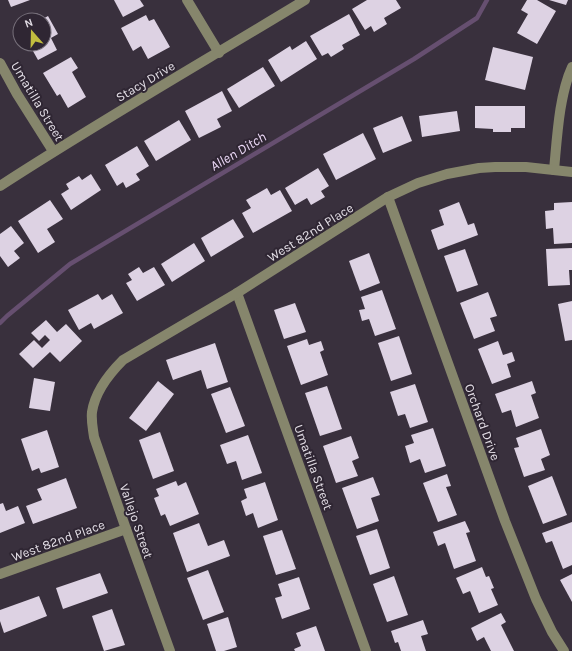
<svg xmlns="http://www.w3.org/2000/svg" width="572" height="651" viewBox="0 0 572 651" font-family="Karla,sans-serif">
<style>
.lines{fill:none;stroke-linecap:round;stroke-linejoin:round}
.stream{stroke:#664f70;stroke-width:4.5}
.building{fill:#ddd2e3}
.minor{stroke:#86866c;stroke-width:10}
.labels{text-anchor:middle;stroke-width:4;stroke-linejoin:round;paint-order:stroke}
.street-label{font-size:13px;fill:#e3dee6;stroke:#2f2633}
.water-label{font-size:14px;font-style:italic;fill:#eddaf8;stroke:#2f2633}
</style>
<rect width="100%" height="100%" fill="#39303d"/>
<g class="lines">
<polyline class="stream" points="0,323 7,316 70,264 414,59 477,18 487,0"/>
</g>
<g class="building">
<polygon points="8,0 30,0 11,7"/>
<polygon points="114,0 140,0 144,6 123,17"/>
<polygon points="367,0 396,0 401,8 384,18 387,24 374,32 371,26 365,30 352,9"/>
<polygon points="527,0 537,0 556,11 537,44 517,33 528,14 521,10"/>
<polygon points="549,0 568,0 566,5"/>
<polygon points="37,13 41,20 24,20"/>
<polygon points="349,14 360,35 342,45 344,49 331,57 328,53 322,56 310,36"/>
<polygon points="146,15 149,21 154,19 170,47 148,59 141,46 133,51 121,28"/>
<polygon points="48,16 58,34 51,38 57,50 38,60 29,44 44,44 44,20 41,20"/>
<polygon points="306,41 317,59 281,82 268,60 290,46 292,50"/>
<polygon points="493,47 533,57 525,90 485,80"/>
<polygon points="71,57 78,68 72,72 86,97 68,108 60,94 57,96 43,73"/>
<polygon points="263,67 275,86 239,108 227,89"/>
<polygon points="222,91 232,111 217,119 221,127 199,138 185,111"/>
<polygon points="475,106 525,106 525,128 511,128 511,132 493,132 493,129 475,128"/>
<polygon points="457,111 460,131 422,137 419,116"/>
<polygon points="402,116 412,141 383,153 373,128"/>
<polygon points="179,120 191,140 156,161 144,141"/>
<polygon points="363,133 376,159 336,180 323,154"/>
<polygon points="137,146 149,166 136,174 140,180 126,188 123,182 117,186 105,165"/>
<polygon points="318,168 329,186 321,191 325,197 311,205 307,198 295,205 285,188"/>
<polygon points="91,174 101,190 71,210 61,194 69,189 66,184 79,176 82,180"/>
<polygon points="267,188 271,195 280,190 292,211 253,233 242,213 251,208 246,200"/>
<polygon points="50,200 63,219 47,229 55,242 38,253 18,221"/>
<polygon points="459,202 468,225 474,223 478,235 438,250 431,230 444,225 439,210"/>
<polygon points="572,202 572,243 554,244 553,228 546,229 545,211 554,210 554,203"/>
<polygon points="233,219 244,237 211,257 201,238"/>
<polygon points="11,226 24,243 14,251 20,258 8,267 0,256 0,234"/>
<polygon points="194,243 205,261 172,282 161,264"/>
<polygon points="572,248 572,270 569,270 570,285 548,286 546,249"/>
<polygon points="465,249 478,285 457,292 444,256"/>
<polygon points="369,253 380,283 360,291 349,261"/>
<polygon points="139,267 143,273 154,267 165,285 137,301 126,283 132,280 128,274"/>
<polygon points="382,290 396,329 375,336 369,319 362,321 359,310 365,309 361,297"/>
<polygon points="488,292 497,316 490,318 495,331 474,339 460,303"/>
<polygon points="98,294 102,300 112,294 123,313 94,329 91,323 79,330 68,310"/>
<polygon points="572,301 572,340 565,341 558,304"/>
<polygon points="295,303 306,332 284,339 274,310"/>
<polygon points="46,320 57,332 66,324 82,341 60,362 50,352 33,368 19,354 34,340 42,348 50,340 45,335 39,341 31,333"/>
<polygon points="399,336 412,374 391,381 378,343"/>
<polygon points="307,339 309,345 321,341 324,350 320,352 328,375 301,385 287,346"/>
<polygon points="498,341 503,355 512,352 515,361 507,364 511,377 492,384 478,349"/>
<polygon points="215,343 228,382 207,389 201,370 173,380 166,360"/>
<polygon points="34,378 55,382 50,411 29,408"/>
<polygon points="158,381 174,394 146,431 129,418"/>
<polygon points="532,381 536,393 531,395 539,418 516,427 511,410 502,413 495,394"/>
<polygon points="415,384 428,422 410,428 405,414 398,416 390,392"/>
<polygon points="327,386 342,429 320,436 305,393"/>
<polygon points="230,387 245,426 226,433 211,394"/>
<polygon points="433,428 446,466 425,473 420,459 410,463 405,446 414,443 411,435"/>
<polygon points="541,429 550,455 541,459 545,470 524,477 514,448 519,447 516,438"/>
<polygon points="47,430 59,467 41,473 39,468 32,471 21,439"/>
<polygon points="160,432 174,471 153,479 139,440"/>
<polygon points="248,435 262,473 242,480 236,461 227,464 220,445"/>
<polygon points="351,436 359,458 352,461 358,476 336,483 323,446"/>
<polygon points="447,474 451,486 446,487 457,515 438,522 423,483"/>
<polygon points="552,476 567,515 543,524 528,486"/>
<polygon points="373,477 380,495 371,498 379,521 357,529 342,488"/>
<polygon points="66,478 77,508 33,524 26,506 42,500 37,489"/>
<polygon points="176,481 178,486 186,482 199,514 170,526 165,514 161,516 154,498 159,496 156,489"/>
<polygon points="265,482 278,520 258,528 253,513 246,516 241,501 247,498 244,489"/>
<polygon points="3,503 6,511 18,506 25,523 0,533 0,504"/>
<polygon points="465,521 470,532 466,533 476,561 454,569 445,543 438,546 433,532"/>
<polygon points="572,522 572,565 563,569 552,541 546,543 542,533"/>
<polygon points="199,523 208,546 224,540 230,556 187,572 173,533"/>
<polygon points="377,529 390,568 370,575 356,536"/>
<polygon points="282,530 296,569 276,575 263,536"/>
<polygon points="482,567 486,577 489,576 494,588 491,589 498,605 479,613 470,591 463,594 456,578"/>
<polygon points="208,570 224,612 203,620 187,578"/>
<polygon points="100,573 108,593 63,609 56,588"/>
<polygon points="572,574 572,602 560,580"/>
<polygon points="394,576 408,615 387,622 373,584"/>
<polygon points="299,577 310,609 282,619 275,598 282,596 278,584"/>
<polygon points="39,596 47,616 4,633 0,621 0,610"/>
<polygon points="112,609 125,645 104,651 92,616"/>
<polygon points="501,613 506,622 501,625 514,651 491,651 484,637 477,641 471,628"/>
<polygon points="228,617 237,647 224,651 216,651 207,624"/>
<polygon points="423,620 428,634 421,636 426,651 401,651 398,642 395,643 391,631"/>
<polygon points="316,626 325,651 295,651 294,649 301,646 296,633"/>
</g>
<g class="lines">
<g class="minor">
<polyline points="187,0 219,53"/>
<polyline points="0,63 17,94 53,151"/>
<path d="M554 170C557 139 559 95 572 67"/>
<path d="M0 186C100 121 203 62 305 0"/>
<polyline points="388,197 505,521 536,599 552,632 564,651"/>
<polyline points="237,293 366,651"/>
<polyline points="0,574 126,529"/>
<path d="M170 651 126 529 94 437C93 429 91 421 92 412 95 392 109 374 123 360L237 293 388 197 418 183 447 174 479 168 495 167H526L572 172"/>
</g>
</g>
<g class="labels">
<g class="street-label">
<text transform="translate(145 81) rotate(-31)" y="5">Stacy Drive</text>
<text transform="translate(38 101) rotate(59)" y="5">Umatilla Street</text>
<text transform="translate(310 232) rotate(-32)" y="5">West 82nd Place</text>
<text transform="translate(483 422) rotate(70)" y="5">Orchard Drive</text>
<text transform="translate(314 467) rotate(70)" y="5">Umatilla Street</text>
<text transform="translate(137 521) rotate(71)" y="5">Vallejo Street</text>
<text transform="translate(58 540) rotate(-20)" y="5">West 82nd Place</text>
</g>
<g class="water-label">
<text transform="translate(238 151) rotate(-31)" y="5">Allen Ditch</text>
</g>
</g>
<g transform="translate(32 32) rotate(340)"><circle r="19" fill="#2f2633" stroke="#77707b"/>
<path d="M0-3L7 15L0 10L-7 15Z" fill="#c2bd3f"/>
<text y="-6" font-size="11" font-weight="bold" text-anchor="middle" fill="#e3dee6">N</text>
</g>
</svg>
